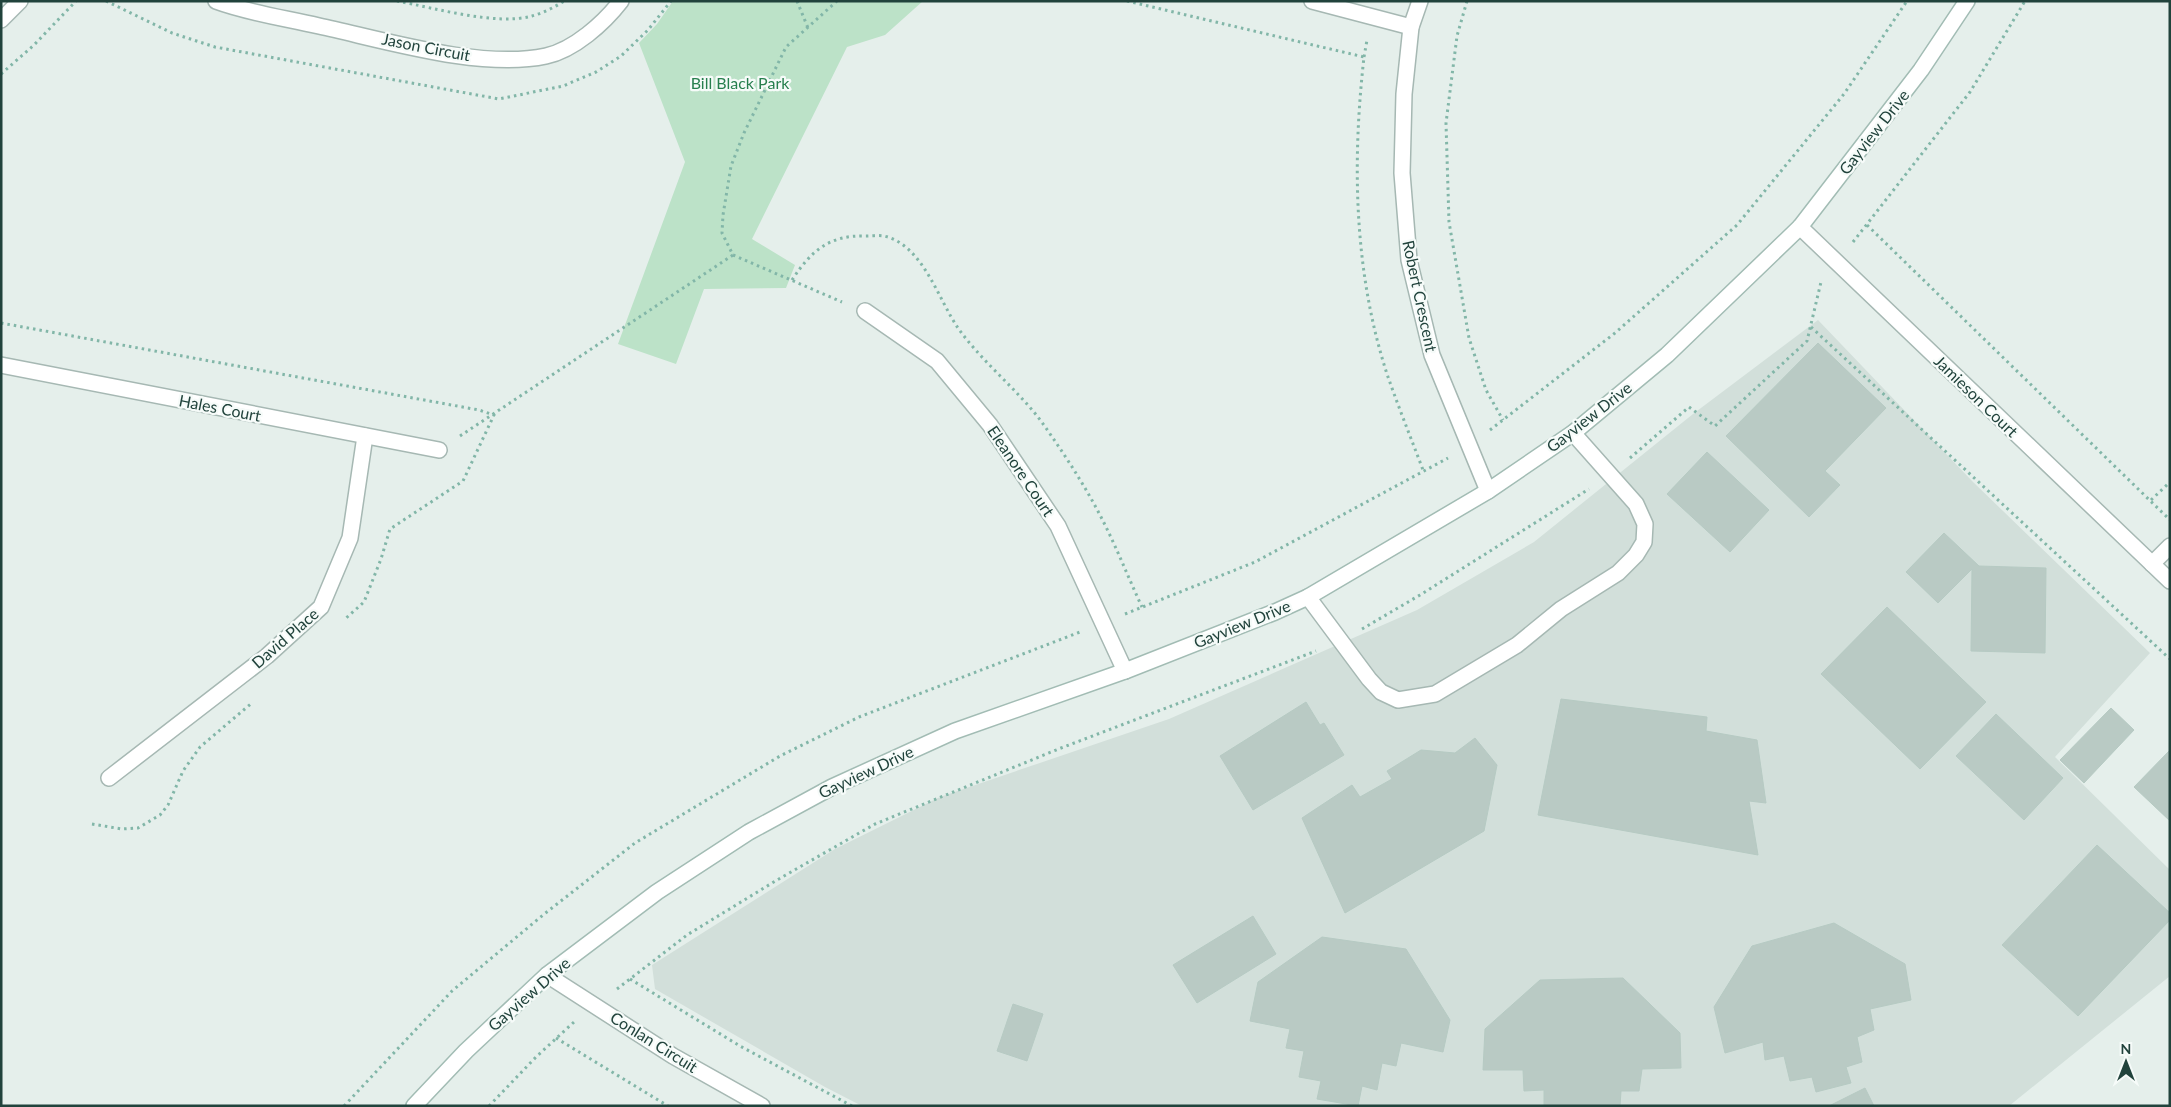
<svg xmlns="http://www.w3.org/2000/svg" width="2171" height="1107" viewBox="0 0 2171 1107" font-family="Lato,sans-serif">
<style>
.built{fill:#d2dfda}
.green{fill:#bce2c8}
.building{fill:#b9cac4;stroke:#b6cac3}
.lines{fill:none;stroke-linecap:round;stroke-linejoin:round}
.lane-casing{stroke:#a6b8b3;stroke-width:18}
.street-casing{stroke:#a6b8b3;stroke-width:18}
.secondary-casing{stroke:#a2bcb4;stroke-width:18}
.path{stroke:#82b6a8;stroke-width:3;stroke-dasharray:2.5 4;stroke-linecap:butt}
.lane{stroke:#fff;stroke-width:15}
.street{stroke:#fff;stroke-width:15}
.secondary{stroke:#fff;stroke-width:15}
.labels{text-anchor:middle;stroke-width:4.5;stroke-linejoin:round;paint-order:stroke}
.street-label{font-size:16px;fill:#21433c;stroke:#f6fbf9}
.park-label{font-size:16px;fill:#277f4e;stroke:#f6fbf9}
</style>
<rect width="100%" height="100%" fill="#e5efeb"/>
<polygon class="built" points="1818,320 1973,482 2150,653 2055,757 2170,870 2170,976 2009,1106 862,1106 825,1087 655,989 652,965 835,849 940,797 1169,719 1417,610 1534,542 1693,414"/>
<polygon class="green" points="673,1 923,1 885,35 847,47 752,239 795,265 786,288 704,289 676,364 618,344 685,162 639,43 657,24"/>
<g class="building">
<polygon points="1818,343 1886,408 1825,471 1840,485 1809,517 1726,436"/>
<polygon points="1707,452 1769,510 1730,552 1667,494"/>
<polygon points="1944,533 1979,566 2046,568 2045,653 1971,651 1972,569 1938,603 1906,572"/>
<polygon points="1887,607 1986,702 1920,769 1821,674"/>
<polygon points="1561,699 1707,717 1706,731 1757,740 1766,803 1749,801 1758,855 1538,815"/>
<polygon points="1306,702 1320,725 1324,723 1344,755 1253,810 1220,756"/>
<polygon points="2111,708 2134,730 2084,783 2060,760"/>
<polygon points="1996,714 2063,778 2024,820 1956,756"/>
<polygon points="1475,738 1497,765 1484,831 1345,913 1302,818 1352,785 1360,797 1392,779 1387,771 1421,750 1455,753"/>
<polygon points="2170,750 2170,821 2134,787"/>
<polygon points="2097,845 2170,913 2170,920 2078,1016 2002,945"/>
<polygon points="1253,916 1276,954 1197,1003 1173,965"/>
<polygon points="1834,923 1905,964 1911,1000 1870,1009 1874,1030 1857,1037 1862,1062 1846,1067 1851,1083 1816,1092 1812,1077 1790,1081 1784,1056 1765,1060 1763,1042 1725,1053 1714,1007 1752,946"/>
<polygon points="1322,937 1406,949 1450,1020 1443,1052 1401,1043 1396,1066 1382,1063 1377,1090 1362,1086 1358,1106 1317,1099 1321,1081 1299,1077 1304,1051 1286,1048 1290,1029 1250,1021 1258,982"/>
<polygon points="1623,978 1680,1033 1681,1068 1642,1069 1639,1091 1621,1091 1620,1106 1544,1106 1544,1090 1524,1091 1523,1070 1483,1070 1485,1029 1540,980"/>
<polygon points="1013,1004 1043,1014 1027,1061 997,1051"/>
<polygon points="1865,1088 1874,1106 1829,1106"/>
</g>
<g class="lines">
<defs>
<polyline id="lane" points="1308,597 1369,679 1381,692 1398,700 1435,694 1517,645 1561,609 1618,573 1636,555 1644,542 1645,524 1636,504 1573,433"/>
<g id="street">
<path d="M216 1C248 13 285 18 319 26 384 40 481 70 546 56 574 50 604 23 621 1"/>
<polyline points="1312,1 1411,27"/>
<polyline points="1420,1 1411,27 1404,94 1402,173 1409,260 1432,355 1488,491"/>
<polyline points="1,20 20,1"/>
<polyline points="1800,227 2170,581"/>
<polyline points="865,311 937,361 990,425 1058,526 1125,671"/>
<polyline points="1,365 439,450"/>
<polyline points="2152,564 2170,546"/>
<polyline points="109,778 267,656 321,607 350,538 365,436"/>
<polyline points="547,975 673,1056 762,1106"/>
</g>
<polyline id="secondary" points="414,1106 466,1051 547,975 657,892 749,832 832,787 955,731 1125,671 1275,612 1308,597 1488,491 1573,433 1667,355 1800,227 1921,70 1967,1"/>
</defs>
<use href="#lane" class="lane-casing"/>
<use href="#street" class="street-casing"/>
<use href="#secondary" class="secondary-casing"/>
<g class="path">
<polyline points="106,1 172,33 215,47 499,99 563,86 596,72 621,56 648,30 671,1"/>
<path d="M397 1C435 8 496 26 532 16 543 13 555 7 564 1"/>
<polyline points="797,1 808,28"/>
<path d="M1127 1 1364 57C1352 163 1354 272 1387 374 1398 406 1411 438 1423 470"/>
<polyline points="1467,1 1457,36 1446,123 1449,222 1469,338 1486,390 1503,420"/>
<polyline points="1364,57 1367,40"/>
<polyline points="1,74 34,45 76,1"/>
<polyline points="1867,225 2170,520"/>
<polyline points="1853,242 1970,92 2025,1"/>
<polyline points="733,255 842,302"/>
<path d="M792 280C811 251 829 235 865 236 871 236 878 235 884 236 923 245 938 299 958 328 982 362 1016 388 1041 421 1063 452 1084 484 1101 517 1116 546 1128 577 1142 607"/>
<polyline points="1,323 479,410 494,415 463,481 390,529 381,559 364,602 345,619"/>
<polyline points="1811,327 2170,659"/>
<polyline points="1490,430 1615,333 1737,225 1844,94 1907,1"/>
<polyline points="460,436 733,255 722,233 723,215 731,166 744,133 786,47 837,1"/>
<polyline points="1630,458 1689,407 1715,426 1807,341 1821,282"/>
<polyline points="2151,500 2170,482"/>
<polyline points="1125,614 1255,562 1448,458"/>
<polyline points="1362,629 1420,595 1589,489"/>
<polyline points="92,824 122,829 138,828 160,815 168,805 183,771 200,747 253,702"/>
<polyline points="630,979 740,1046 852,1106"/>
<polyline points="617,989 687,935 777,880 875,824 1061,748 1316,651"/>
<polyline points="556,1038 668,1106"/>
<polyline points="344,1106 452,991 543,915 635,843 780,756 859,717 1080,632"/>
<polyline points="489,1106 536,1057 574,1022"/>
</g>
<use href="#lane" class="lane"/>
<use href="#street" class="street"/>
<use href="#secondary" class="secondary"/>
</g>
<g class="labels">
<g class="street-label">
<text transform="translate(426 47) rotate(11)" y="6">Jason Circuit</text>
<text transform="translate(1874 132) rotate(-52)" y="6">Gayview Drive</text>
<text transform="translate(1420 296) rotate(78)" y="6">Robert Crescent</text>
<text transform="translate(1976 396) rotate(44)" y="6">Jamieson Court</text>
<text transform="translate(220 408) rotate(11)" y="6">Hales Court</text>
<text transform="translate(1589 417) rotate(-38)" y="6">Gayview Drive</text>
<text transform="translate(1021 471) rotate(56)" y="6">Eleanore Court</text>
<text transform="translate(1242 624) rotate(-22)" y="6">Gayview Drive</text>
<text transform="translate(285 638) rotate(-41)" y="6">David Place</text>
<text transform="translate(866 772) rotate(-25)" y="6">Gayview Drive</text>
<text transform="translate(529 994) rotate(-41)" y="6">Gayview Drive</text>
<text transform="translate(654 1042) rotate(32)" y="6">Conlan Circuit</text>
</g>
<g class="park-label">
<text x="740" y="89">Bill Black Park</text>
</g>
</g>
<rect width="2171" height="1107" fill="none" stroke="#21433c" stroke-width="5"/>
<g transform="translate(2126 1062)" stroke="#f6fbf9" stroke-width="4" paint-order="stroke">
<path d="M0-4L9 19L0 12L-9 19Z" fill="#21433c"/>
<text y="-8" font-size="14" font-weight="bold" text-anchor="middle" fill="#21433c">N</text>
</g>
</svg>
